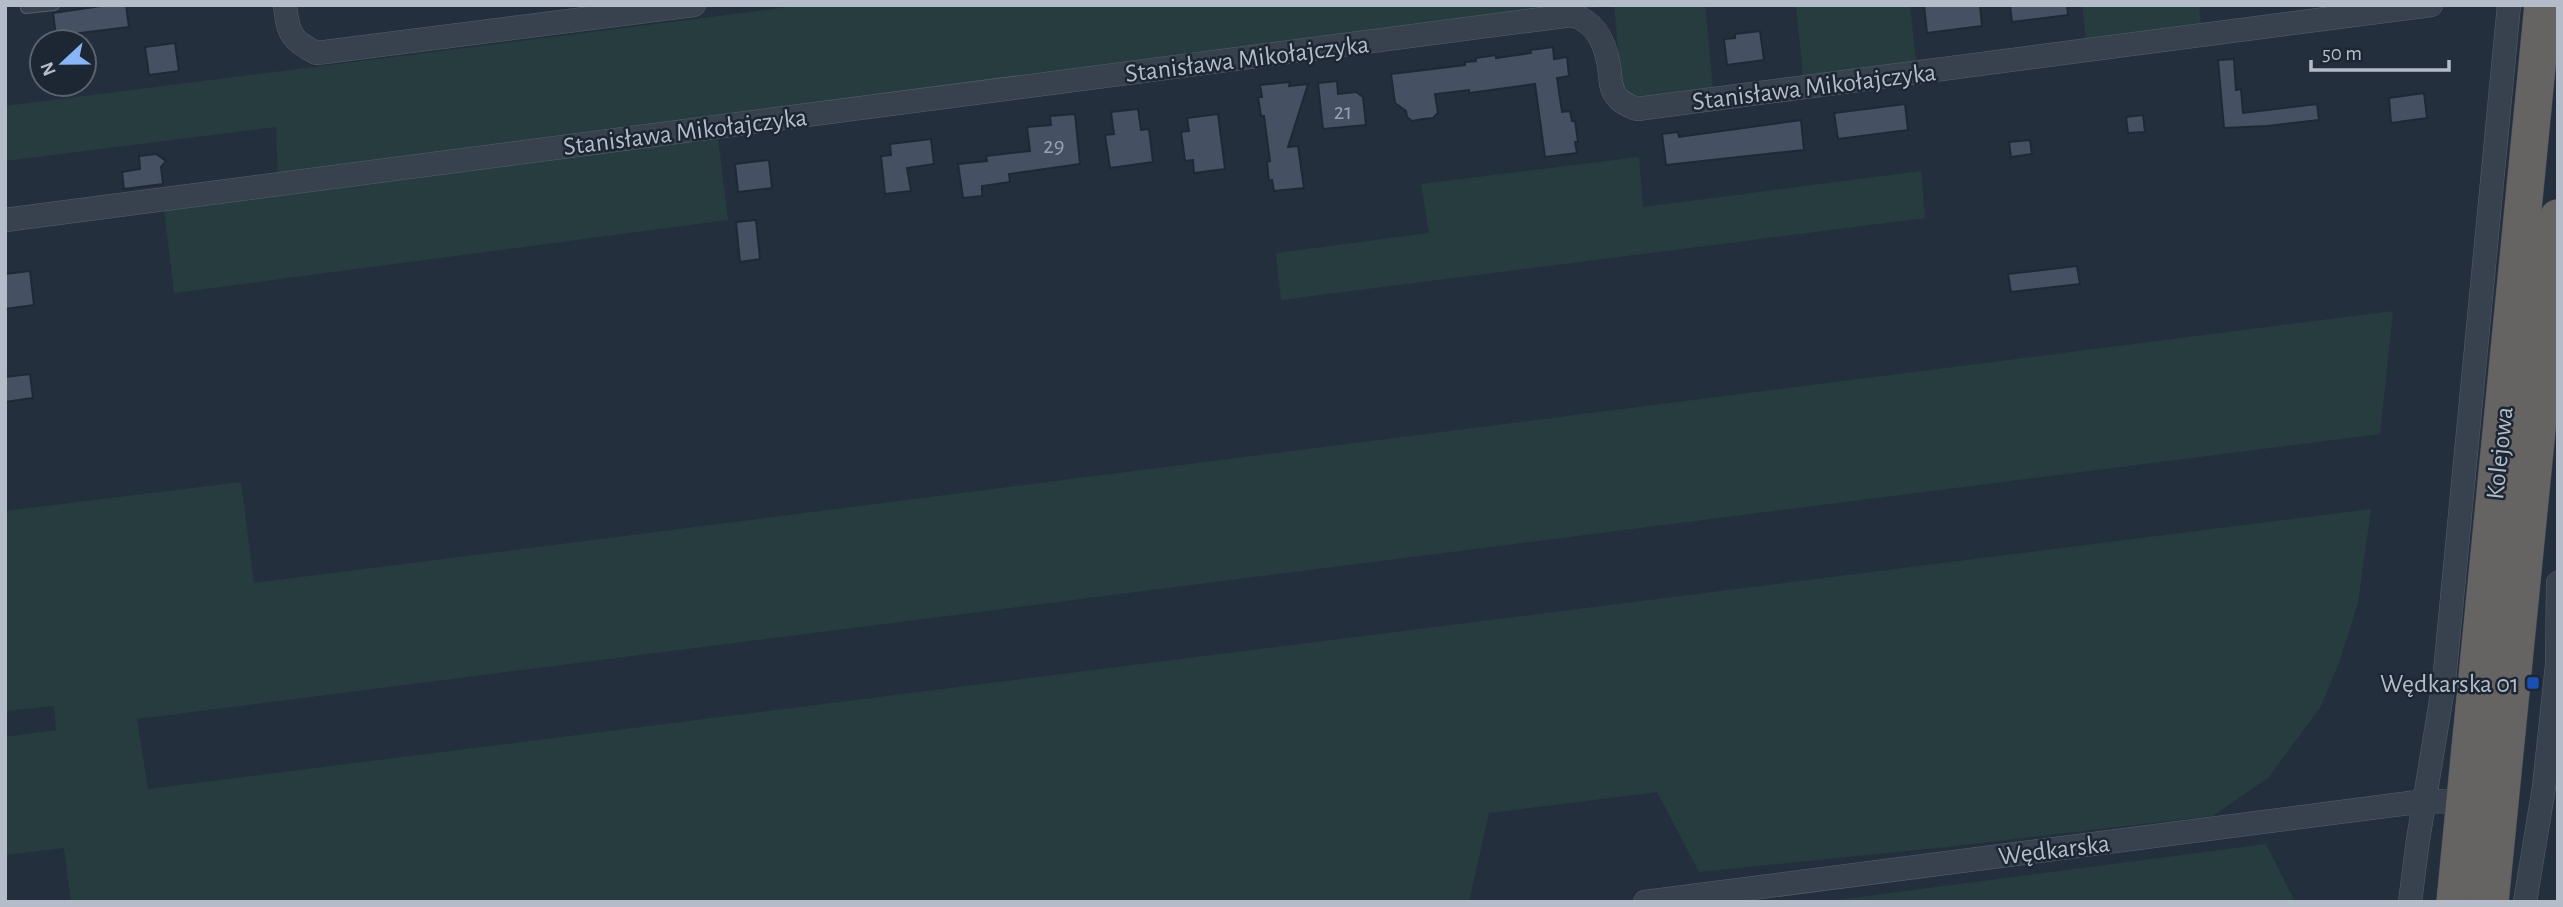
<svg xmlns="http://www.w3.org/2000/svg" width="2563" height="907" viewBox="0 0 2563 907" font-family="'Alegreya Sans',sans-serif">
<style>
.green{fill:#263c3f}
.building{fill:#455162;stroke:#1f2835;stroke-width:2}
.lines{fill:none;stroke-linecap:round;stroke-linejoin:round}
.service-casing{stroke:#565f6c;stroke-width:12}
.minor-casing{stroke:#565f6c;stroke-width:24}
.trunk-casing{stroke:#434c59;stroke-width:38}
.service{stroke:#38414e;stroke-width:10}
.minor{stroke:#38414e;stroke-width:23}
.trunk{stroke:#656462;stroke-width:37}
.transit-dot{fill:#1a4fb4;stroke:#1d2633;stroke-width:2.5}
.labels{text-anchor:middle;stroke-width:5;stroke-linejoin:round;paint-order:stroke}
.number-label{font-size:23px;fill:#98a1af}
.street-label{font-size:26px;fill:#b4bcc9;stroke:#1d2633}
.poi-label{font-size:26px;fill:#b4bcc9;stroke:#1d2633;text-anchor:end}
</style>
<rect width="100%" height="100%" fill="#242f3e"/>
<g class="green">
<polygon points="805,5 1705,5 1713,89 1632,98 1622,90 1614,5 278,177 276,127 5,161 5,106"/>
<polygon points="1796,5 1910,5 1916,62 1803,76"/>
<polygon points="2082,5 2199,5 2201,26 2086,40"/>
<polygon points="718,138 728,220 174,293 164,208"/>
<polygon points="1639,157 1643,207 1921,171 1925,218 1281,300 1276,253 1429,233 1421,184"/>
<polygon points="2393,311 2380,434 137,719 148,789 2371,509 2358,603 2340,660 2321,706 2269,777 2213,816 1947,847 1699,872 1657,792 1489,813 1469,902 71,902 64,848 5,855 5,737 56,730 54,706 5,711 5,511 241,482 254,583"/>
<polygon points="2266,844 2295,902 1822,902"/>
</g>
<g class="building">
<polygon points="108,5 126,5 129,27 56,36 53,13"/>
<polygon points="1924,5 1980,5 1982,26 1927,33"/>
<polygon points="2010,5 2067,5 2068,15 2012,22"/>
<polygon points="1760,31 1764,60 1727,65 1724,39 1735,38 1735,34"/>
<polygon points="175,43 179,71 149,75 145,47"/>
<polygon points="1553,47 1554,59 1567,57 1569,76 1557,78 1562,112 1570,111 1572,121 1575,121 1578,142 1575,142 1577,153 1545,157 1535,84 1469,93 1469,90 1435,94 1438,113 1433,118 1423,119 1412,121 1407,117 1406,111 1395,103 1391,74 1465,65 1465,62 1476,61 1476,58 1496,55 1496,58 1531,53 1530,50"/>
<polygon points="2234,59 2236,90 2241,89 2243,113 2317,104 2319,120 2267,126 2224,128 2218,60"/>
<polygon points="1337,81 1338,94 1356,92 1363,97 1366,125 1323,129 1318,83"/>
<polygon points="1290,82 1289,86 1308,84 1288,147 1298,146 1304,188 1274,191 1272,180 1269,181 1267,162 1270,161 1264,116 1261,116 1258,97 1262,97 1260,85"/>
<polygon points="2424,93 2427,118 2391,123 2389,98"/>
<polygon points="1905,104 1908,130 1838,139 1834,113"/>
<polygon points="1138,109 1141,130 1149,129 1153,162 1110,168 1105,135 1114,134 1111,112"/>
<polygon points="1075,114 1080,164 1009,174 1010,182 982,186 982,196 963,198 958,164 987,161 986,156 1030,151 1027,127 1051,125 1050,116"/>
<polygon points="1218,114 1225,169 1194,173 1193,160 1185,161 1181,132 1189,131 1187,118"/>
<polygon points="2143,115 2145,132 2128,133 2126,117"/>
<polygon points="1801,120 1804,150 1666,165 1662,134 1678,132 1679,137"/>
<polygon points="931,139 934,164 907,168 911,191 885,194 881,156 891,155 890,144"/>
<polygon points="2030,140 2032,154 2011,157 2009,142"/>
<polygon points="156,154 166,161 161,167 163,184 124,189 122,172 140,169 139,156"/>
<polygon points="769,160 772,188 738,192 735,164"/>
<polygon points="756,220 760,259 740,262 736,222"/>
<polygon points="2077,266 2080,284 2011,292 2008,274"/>
<polygon points="30,271 34,305 5,309 5,274"/>
<polygon points="30,374 33,398 5,402 5,377"/>
</g>
<g class="lines">
<defs>
<polyline id="service" points="26,8 54,5"/>
<g id="minor">
<path d="M285 5C288 33 291 41 317 53L694 5"/>
<path d="M5 220 1572 15C1596 22 1605 42 1609 66 1611 77 1609 89 1618 98 1623 104 1630 106 1637 109L2431 5"/>
<polyline points="1645,902 2425,801 2464,802"/>
<polyline points="2410,902 2418,840 2444,682 2509,5"/>
<polyline points="2525,902 2544,787 2557,665 2558,583"/>
</g>
<g id="trunk">
<polyline points="2455,902 2543,5"/>
<polyline points="2490,902 2558,218"/>
</g>
</defs>
<use href="#service" class="service-casing"/>
<use href="#minor" class="minor-casing"/>
<use href="#trunk" class="trunk-casing"/>
<use href="#service" class="service"/>
<use href="#minor" class="minor"/>
<use href="#trunk" class="trunk"/>
</g>
<rect class="transit-dot" x="2526" y="676" width="14" height="14" rx="3.5"/>
<g class="labels">
<g class="number-label">
<text x="1343" y="119">21</text>
<text x="1054" y="153">29</text>
</g>
<g class="street-label">
<text transform="translate(1247 58) rotate(-7)" y="9">Stanisława Mikołajczyka</text>
<text transform="translate(1814 86) rotate(-7)" y="9">Stanisława Mikołajczyka</text>
<text transform="translate(685 131) rotate(-7)" y="9">Stanisława Mikołajczyka</text>
<text transform="translate(2499 453) rotate(-84)" y="9">Kolejowa</text>
<text transform="translate(2054 849) rotate(-7)" y="9">Wędkarska</text>
</g>
<g class="poi-label">
<text x="2519" y="692">Wędkarska 01</text>
</g>
</g>
<rect width="2563" height="907" fill="none" stroke="#b4bcc9" stroke-width="14"/>
<g transform="translate(63 63) rotate(248)"><circle r="33" fill="#1d2633" stroke="#59626f" stroke-width="2"/>
<path d="M0-5L12 26L0 18L-12 26Z" fill="#8ab4f8"/>
<text y="-10" font-size="19" font-weight="bold" text-anchor="middle" fill="#b4bcc9">N</text>
</g>
<path d="M2311 60v10h138v-10" fill="none" stroke="#b4bcc9" stroke-width="3.5"/>
<text x="2322" y="60" font-size="21" fill="#b4bcc9" stroke="#1d2633" stroke-width="5" paint-order="stroke">50 m</text>
</svg>
